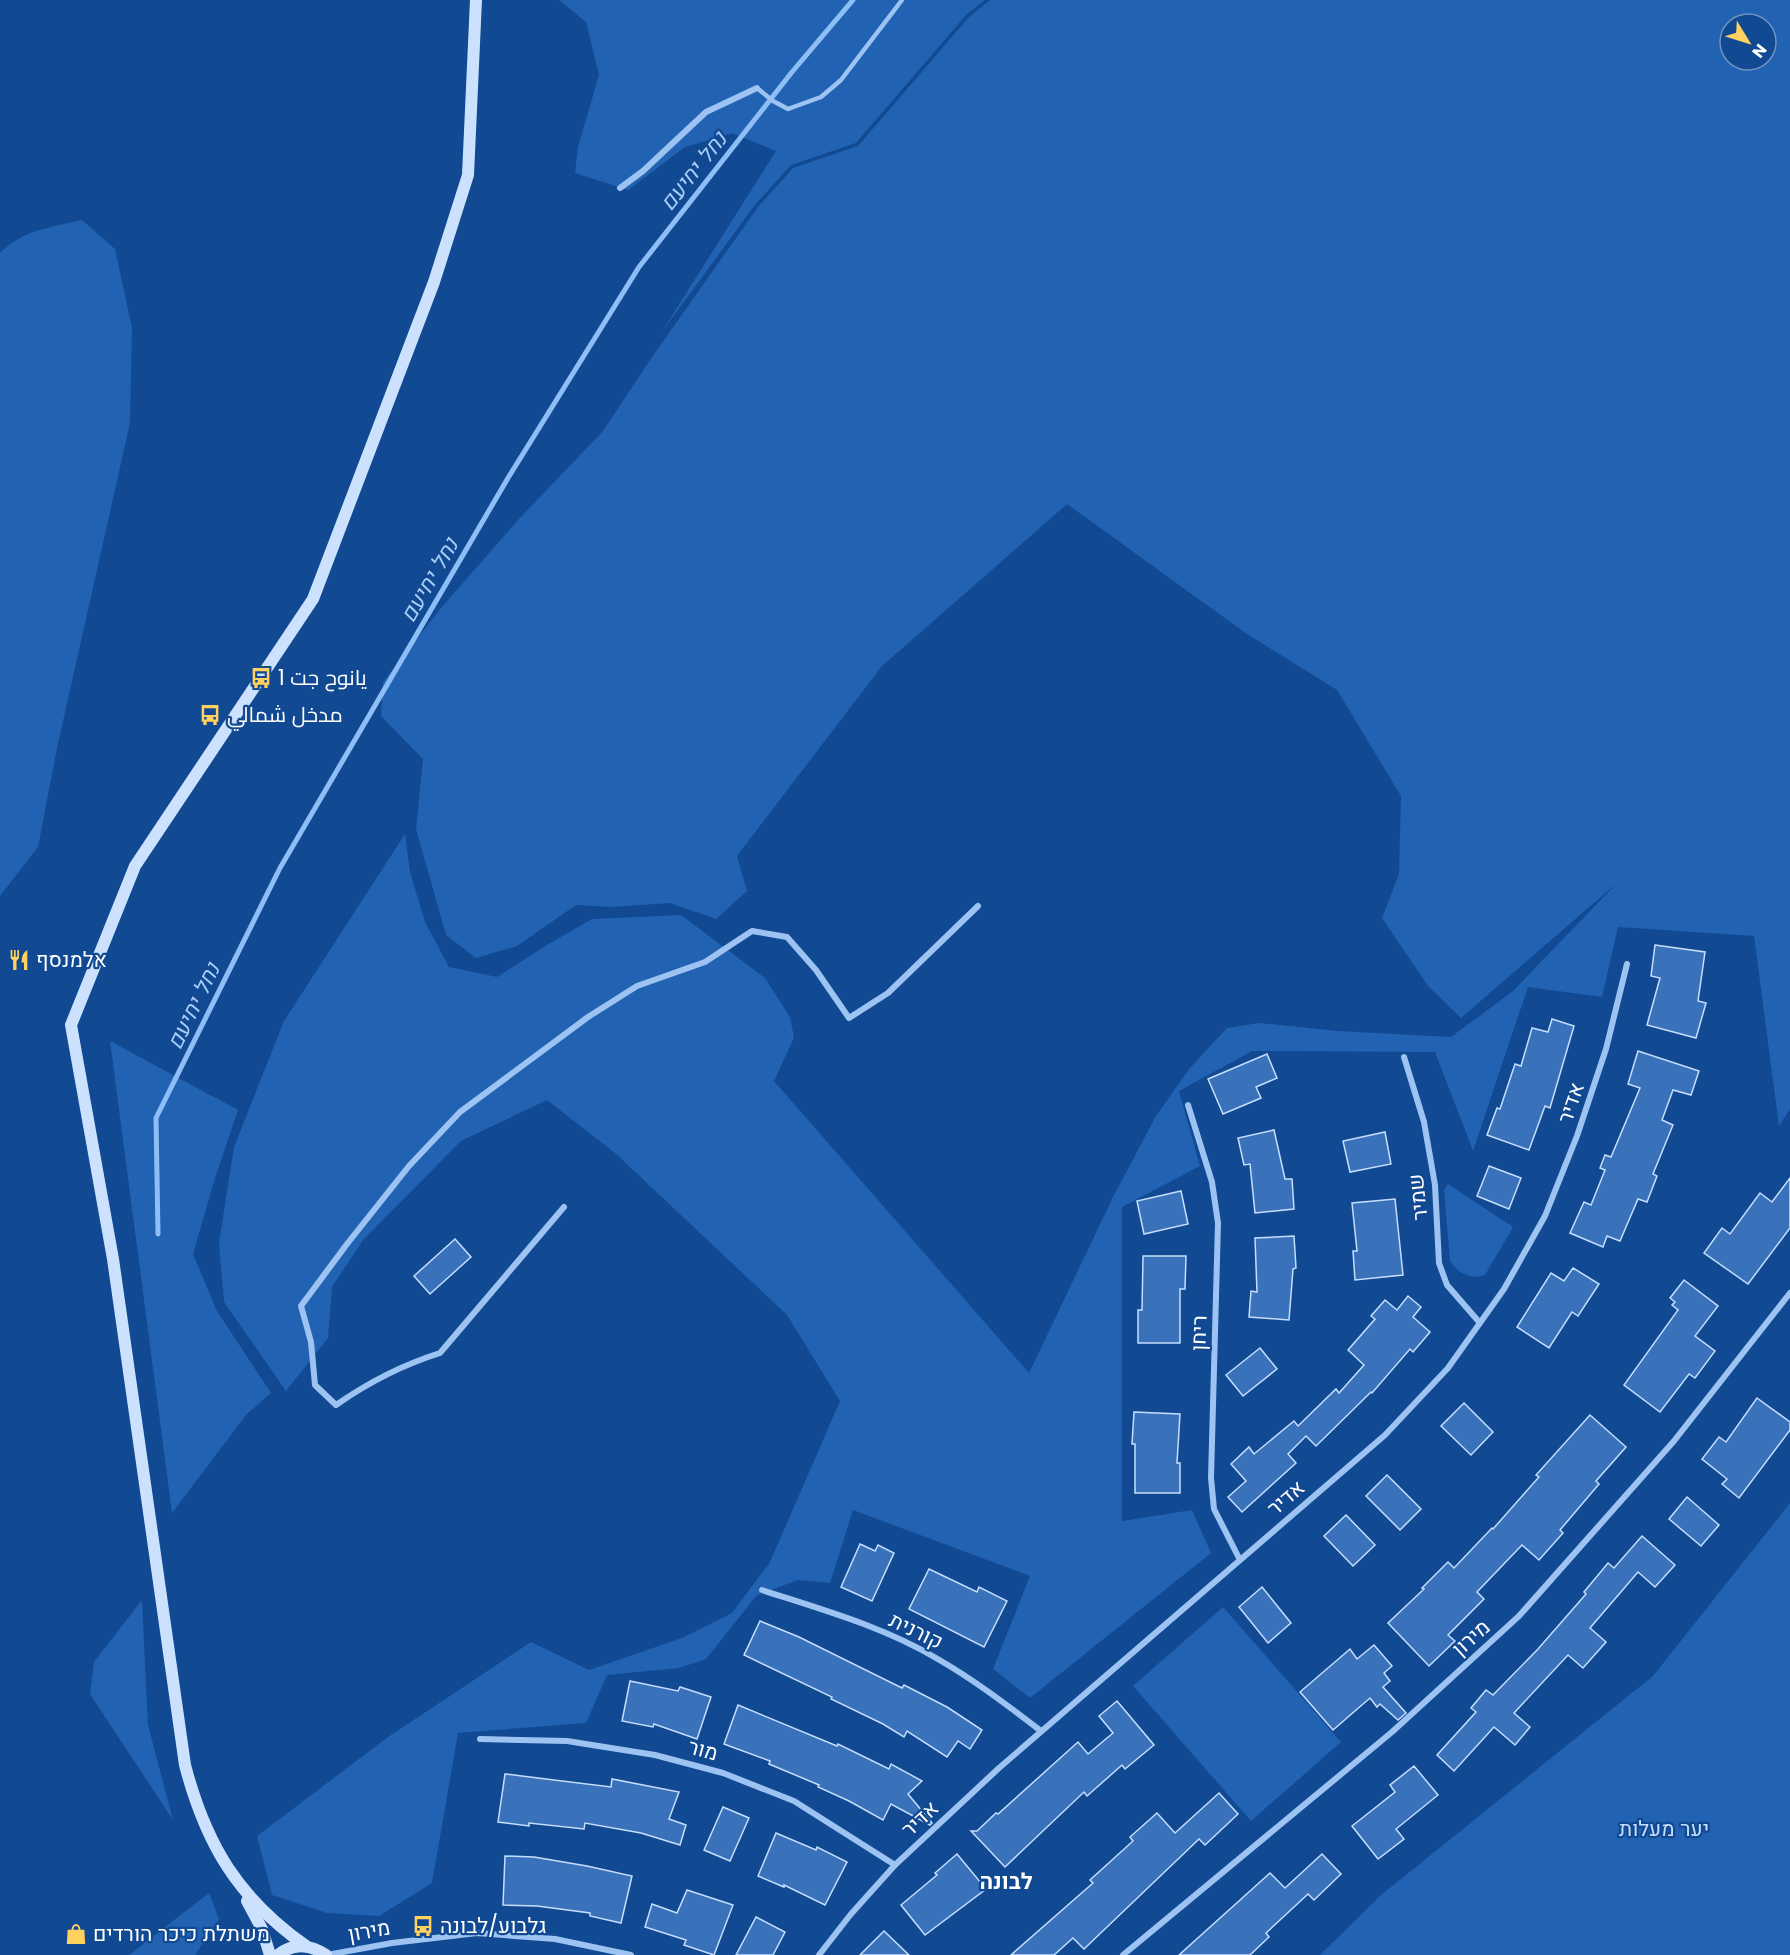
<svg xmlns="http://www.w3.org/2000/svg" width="1790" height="1955" viewBox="0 0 1790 1955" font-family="Poppins,Cairo,Heebo,sans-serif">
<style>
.green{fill:#2262b2;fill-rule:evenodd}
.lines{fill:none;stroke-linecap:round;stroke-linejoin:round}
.stream{stroke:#8ebef6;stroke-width:5}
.building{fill:#3972bb;stroke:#c5defd;stroke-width:1.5}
.lane{stroke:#9dc3f3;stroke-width:4.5}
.street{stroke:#9dc3f3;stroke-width:6}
.secondary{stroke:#cce1fd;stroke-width:12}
.labels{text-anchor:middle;stroke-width:4.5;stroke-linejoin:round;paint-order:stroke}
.poi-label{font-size:21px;fill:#fff;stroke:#114992;text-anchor:start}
.street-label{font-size:21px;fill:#fff;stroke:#114992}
.park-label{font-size:21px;fill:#c5defd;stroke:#114992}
.water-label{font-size:22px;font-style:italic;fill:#a9cefa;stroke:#114992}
.neighbourhood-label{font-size:22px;font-weight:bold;fill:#fff;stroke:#114992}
</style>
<rect width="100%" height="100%" fill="#114992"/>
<g class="green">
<polygon points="559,0 985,0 967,14 856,143 791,165 755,205 661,333 776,151 732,133 685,147 628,190 575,173 578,147 599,75 586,22"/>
<path d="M990 0H1790V1109L1779 1126 1754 936 1618 927 1602 997 1528 987 1473 1151 1435 1052 1252 1051 1179 1091 1200 1166 1122 1207V1521L1192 1510 1211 1553 1030 1698 993 1669 1030 1576 853 1510 830 1583 798 1580 757 1595 706 1659 679 1668 607 1675 586 1723 458 1733 432 1883 379 1916 327 1913 272 1895 257 1836 388 1737 531 1642 589 1670 682 1638 732 1613 770 1562 840 1401 787 1315 615 1153 547 1100 461 1141 363 1240 332 1287 328 1338 286 1391 224 1302 219 1243 234 1147 284 1021 405 834 410 872 425 922 449 967 497 977 545 946 592 919 681 915 765 978 790 1017 794 1038 774 1081 1029 1373 1113 1197 1156 1116 1189 1069 1227 1028 1259 1023 1338 1031 1451 1037 1513 991 1617 883 1461 1018 1428 986 1382 918 1399 874 1401 796 1337 690 1247 634 1067 504 882 666 737 856 747 891 716 919 670 903 612 907 576 905 517 946 476 958 446 935 416 829 423 759 381 716 383 682 441 608 519 519 603 431 652 357 758 207 793 168 858 146 969 17ZM1730 24H1766V60H1730Z"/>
<path d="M82 220 115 249 132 328 130 423 57 748 38 847 0 896V253C23 230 51 227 82 220Z"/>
<polygon points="110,1041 238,1110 215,1178 193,1254 217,1311 271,1393 246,1415 172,1513"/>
<path d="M1448 1184 1513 1227 1485 1275C1470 1280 1458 1273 1450 1261L1444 1190Z"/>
<polygon points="1790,1503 1790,1955 1320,1955 1381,1895 1653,1676"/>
<polygon points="142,1600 148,1725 173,1820 90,1694 94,1662"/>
<polygon points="1223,1607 1341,1742 1251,1821 1133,1686"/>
<polygon points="209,1893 219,1919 195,1955 129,1955"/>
</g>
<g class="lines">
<polyline class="stream" points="158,1234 156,1118 280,868 508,478 639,267 792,72 853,0"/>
</g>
<g class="building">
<polygon points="1655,945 1705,952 1698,1001 1706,1003 1696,1038 1647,1025 1660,978 1651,976"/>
<polygon points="1552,1019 1574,1026 1550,1108 1545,1106 1529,1150 1487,1135 1497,1108 1500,1109 1515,1064 1521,1066 1532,1028 1548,1032"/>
<polygon points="1638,1051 1699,1071 1691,1095 1673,1090 1662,1120 1673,1125 1653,1174 1657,1176 1647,1202 1638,1199 1620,1241 1607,1236 1603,1247 1570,1233 1584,1202 1591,1205 1605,1170 1600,1168 1605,1155 1611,1157 1640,1088 1628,1084"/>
<polygon points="1267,1054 1277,1078 1256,1087 1261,1098 1223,1114 1208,1079"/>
<polygon points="1274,1130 1285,1179 1292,1179 1294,1209 1255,1213 1250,1164 1244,1165 1238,1138"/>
<polygon points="1385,1132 1391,1164 1350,1172 1343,1141"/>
<polygon points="1489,1166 1521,1178 1509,1209 1477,1196"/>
<polygon points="1790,1178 1790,1228 1748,1284 1704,1253 1722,1228 1730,1234 1760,1193 1772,1202"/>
<polygon points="1181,1191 1188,1224 1144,1234 1137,1201"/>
<polygon points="1395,1199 1403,1275 1355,1280 1353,1251 1357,1251 1352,1203"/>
<polygon points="1294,1236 1296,1268 1293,1269 1289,1320 1249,1317 1251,1291 1257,1292 1255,1238"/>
<polygon points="455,1239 471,1257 430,1294 414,1276"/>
<polygon points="1143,1256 1186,1256 1185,1289 1180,1289 1180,1343 1138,1343 1138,1310 1142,1310"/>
<polygon points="1573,1268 1599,1284 1578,1316 1572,1312 1549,1348 1517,1327 1551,1273 1564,1281"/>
<polygon points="1684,1280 1718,1306 1695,1336 1715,1351 1695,1378 1689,1374 1660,1412 1624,1385 1678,1310 1672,1305 1675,1302 1670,1298"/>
<polygon points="1408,1296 1421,1307 1413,1317 1430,1332 1413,1352 1410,1349 1372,1393 1371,1392 1316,1446 1306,1436 1288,1454 1296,1463 1242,1512 1228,1497 1246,1481 1231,1464 1249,1447 1254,1454 1294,1421 1298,1426 1336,1389 1339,1393 1364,1365 1348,1350 1375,1319 1371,1316 1385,1300 1397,1310"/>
<polygon points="1260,1348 1277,1369 1243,1396 1226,1375"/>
<polygon points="1757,1398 1790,1422 1790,1430 1739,1498 1722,1484 1727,1479 1702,1459 1719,1437 1726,1442"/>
<polygon points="1464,1403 1493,1432 1471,1455 1441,1426"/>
<polygon points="1134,1412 1180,1414 1177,1463 1180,1463 1180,1493 1135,1493 1135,1444 1132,1444"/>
<polygon points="1590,1415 1626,1447 1596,1481 1599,1484 1560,1530 1563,1533 1539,1560 1522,1545 1477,1592 1484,1599 1448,1635 1455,1641 1429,1666 1388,1623 1424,1589 1422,1588 1448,1562 1454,1568 1492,1528 1493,1529 1539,1477 1536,1475"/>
<polygon points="1387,1475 1421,1509 1400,1530 1366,1496"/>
<polygon points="1687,1497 1719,1525 1701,1546 1669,1519"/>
<polygon points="1346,1515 1375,1545 1353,1566 1324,1536"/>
<polygon points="1642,1536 1675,1565 1655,1587 1638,1572 1590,1628 1606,1642 1583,1668 1568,1655 1514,1713 1530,1727 1515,1745 1494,1727 1454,1771 1437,1755 1476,1712 1471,1708 1486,1690 1493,1695 1538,1649 1586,1594 1584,1592 1608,1563 1614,1568"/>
<polygon points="860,1544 875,1551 878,1545 894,1553 872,1601 841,1587"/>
<polygon points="929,1569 977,1592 979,1587 1007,1601 984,1647 909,1609"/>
<polygon points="1262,1587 1291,1623 1268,1643 1239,1607"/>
<polygon points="760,1621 799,1637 902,1688 904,1685 947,1707 982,1730 970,1749 958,1741 947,1757 907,1731 904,1737 883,1724 831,1699 832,1697 744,1655"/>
<polygon points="1374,1645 1392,1666 1384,1673 1390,1681 1383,1687 1406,1713 1398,1720 1380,1704 1377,1707 1370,1698 1333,1730 1300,1692 1350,1649 1357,1659"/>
<polygon points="630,1681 678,1691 680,1687 711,1697 697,1739 654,1724 653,1727 622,1721"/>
<polygon points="1117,1701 1154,1745 1125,1769 1122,1765 1087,1796 1084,1792 1005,1867 971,1831 977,1831 996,1813 998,1814 1078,1742 1088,1754 1113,1733 1099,1716"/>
<polygon points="738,1705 837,1746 838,1744 889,1769 891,1764 922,1781 908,1794 932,1823 930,1825 891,1804 883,1820 849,1801 818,1787 819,1785 769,1764 770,1761 724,1744"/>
<polygon points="1414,1766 1438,1795 1396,1829 1404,1839 1378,1859 1352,1826 1395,1792 1390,1785"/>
<polygon points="505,1774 611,1787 612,1779 679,1792 669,1819 686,1825 680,1845 641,1833 585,1823 584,1829 529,1823 529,1826 498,1822"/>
<polygon points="1219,1793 1238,1814 1205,1845 1199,1839 1084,1949 1073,1938 1054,1955 1011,1955 1093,1883 1090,1880 1133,1841 1130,1837 1157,1813 1175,1833"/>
<polygon points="723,1807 749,1818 730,1861 704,1850"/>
<polygon points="776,1833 816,1850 817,1847 847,1862 825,1905 784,1885 784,1887 758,1876"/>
<polygon points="957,1854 986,1889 925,1935 901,1905 937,1875 935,1873"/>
<polygon points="1322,1854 1341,1874 1314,1900 1308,1894 1266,1933 1269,1937 1250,1955 1179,1955 1270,1873 1285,1888"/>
<polygon points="505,1856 534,1857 587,1866 632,1876 621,1923 590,1916 590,1913 537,1906 503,1905"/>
<polygon points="687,1890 733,1905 714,1955 684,1945 686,1940 645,1927 652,1904 677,1913"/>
<polygon points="756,1917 785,1932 773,1955 736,1955"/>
<polygon points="884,1931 909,1955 860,1955"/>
</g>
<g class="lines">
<polyline class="lane" points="757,88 773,101 788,109 821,97 841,80 902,0"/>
<g class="street">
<polyline points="620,188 643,171 706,112 757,88"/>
<polyline points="1404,1057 1424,1122 1435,1185 1439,1263 1447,1285 1480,1323"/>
<polyline points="1188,1105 1212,1182 1218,1223 1211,1478 1214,1509 1240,1560"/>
<path d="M564 1207 440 1353C402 1365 369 1382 336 1405L315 1385 311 1342 301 1306 347 1244 409 1166 460 1112 588 1017 637 986 705 962 752 931 787 937 816 970 849 1018 888 993 978 906"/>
<path d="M762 1590C820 1609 882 1626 936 1658 973 1679 1007 1705 1041 1731"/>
<polyline points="480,1739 567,1741 655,1755 723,1773 794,1801 895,1865"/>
<polyline points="327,1955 392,1943 477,1933 555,1939 631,1955"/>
<polyline points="819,1955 851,1914 895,1865 999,1768 1385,1435 1448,1368 1504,1289 1545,1216 1577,1136 1606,1049 1627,964"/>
<polyline points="1123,1955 1392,1732 1519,1616 1674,1441 1790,1293"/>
</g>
<g class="secondary">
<polyline points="247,1901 262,1929 270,1955"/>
<path d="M306 1946C238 1898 206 1845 185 1765L113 1259 71 1025 135 866 313 599 434 282 468 175 476 0"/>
<path d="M278 1955C293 1943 310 1944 326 1955"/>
</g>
</g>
<defs>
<symbol id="bus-bare" viewBox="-9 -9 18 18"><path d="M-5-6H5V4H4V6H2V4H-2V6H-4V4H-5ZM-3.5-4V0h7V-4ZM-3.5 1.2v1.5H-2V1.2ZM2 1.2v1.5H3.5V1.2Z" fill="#ffd15f" stroke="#114992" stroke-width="2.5" paint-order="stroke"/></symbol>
<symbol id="restaurant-bare" viewBox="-9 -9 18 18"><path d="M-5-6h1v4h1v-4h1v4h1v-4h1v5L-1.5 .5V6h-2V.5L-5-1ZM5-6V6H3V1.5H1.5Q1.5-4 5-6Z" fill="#ffd15f" stroke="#114992" stroke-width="2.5" paint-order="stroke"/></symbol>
<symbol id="shop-bare" viewBox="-9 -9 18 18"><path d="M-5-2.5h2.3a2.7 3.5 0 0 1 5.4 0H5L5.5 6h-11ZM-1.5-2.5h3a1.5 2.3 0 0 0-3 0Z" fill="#ffd15f" stroke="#114992" stroke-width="2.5" paint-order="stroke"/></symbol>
</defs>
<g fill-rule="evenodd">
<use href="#bus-bare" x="246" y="663" width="30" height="30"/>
<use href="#bus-bare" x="195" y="700" width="30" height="30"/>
<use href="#restaurant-bare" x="4" y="945" width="30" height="30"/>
<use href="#bus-bare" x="408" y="1911" width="30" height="30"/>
<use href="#shop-bare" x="61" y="1919" width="30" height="30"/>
</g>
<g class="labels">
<g class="poi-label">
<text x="278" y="685">يانوح جت 1</text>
<text x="227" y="722">مدخل شمالي</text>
<text x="36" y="967">אלמנסף</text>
<text x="440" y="1933">גלבוע/לבונה</text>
<text x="93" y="1941">משתלת כיכר הורדים</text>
</g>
<g class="street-label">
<text transform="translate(1571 1103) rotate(-71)" y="7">אדיר</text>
<text transform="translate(1418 1197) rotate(-96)" y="7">שמיר</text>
<text transform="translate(1199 1333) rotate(-88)" y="7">ריחן</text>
<text transform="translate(1286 1498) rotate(-41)" y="7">אדיר</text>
<text transform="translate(916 1631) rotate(26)" y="7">קורנית</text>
<text transform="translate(1471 1638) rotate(-42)" y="7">מירון</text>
<text transform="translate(703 1750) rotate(15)" y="7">מור</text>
<text transform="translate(920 1819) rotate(-43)" y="7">אדיר</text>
<text transform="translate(369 1931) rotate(-10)" y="7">מירון</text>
</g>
<g class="park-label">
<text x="1664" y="1836">יער מעלות</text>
</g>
<g class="water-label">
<text transform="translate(693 171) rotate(-52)" y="8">נחל יחיעם</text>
<text transform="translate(429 580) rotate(-60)" y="8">נחל יחיעם</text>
<text transform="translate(193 1006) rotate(-64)" y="8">נחל יחיעם</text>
</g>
<g class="neighbourhood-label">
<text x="1006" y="1889">לבונה</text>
</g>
</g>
<g transform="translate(1748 42) rotate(128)"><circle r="28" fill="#114992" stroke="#7092be" stroke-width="1.5"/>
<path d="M0-4.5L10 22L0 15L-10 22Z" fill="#ffd15f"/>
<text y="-9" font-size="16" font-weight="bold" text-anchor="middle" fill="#ffffff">N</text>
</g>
</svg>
